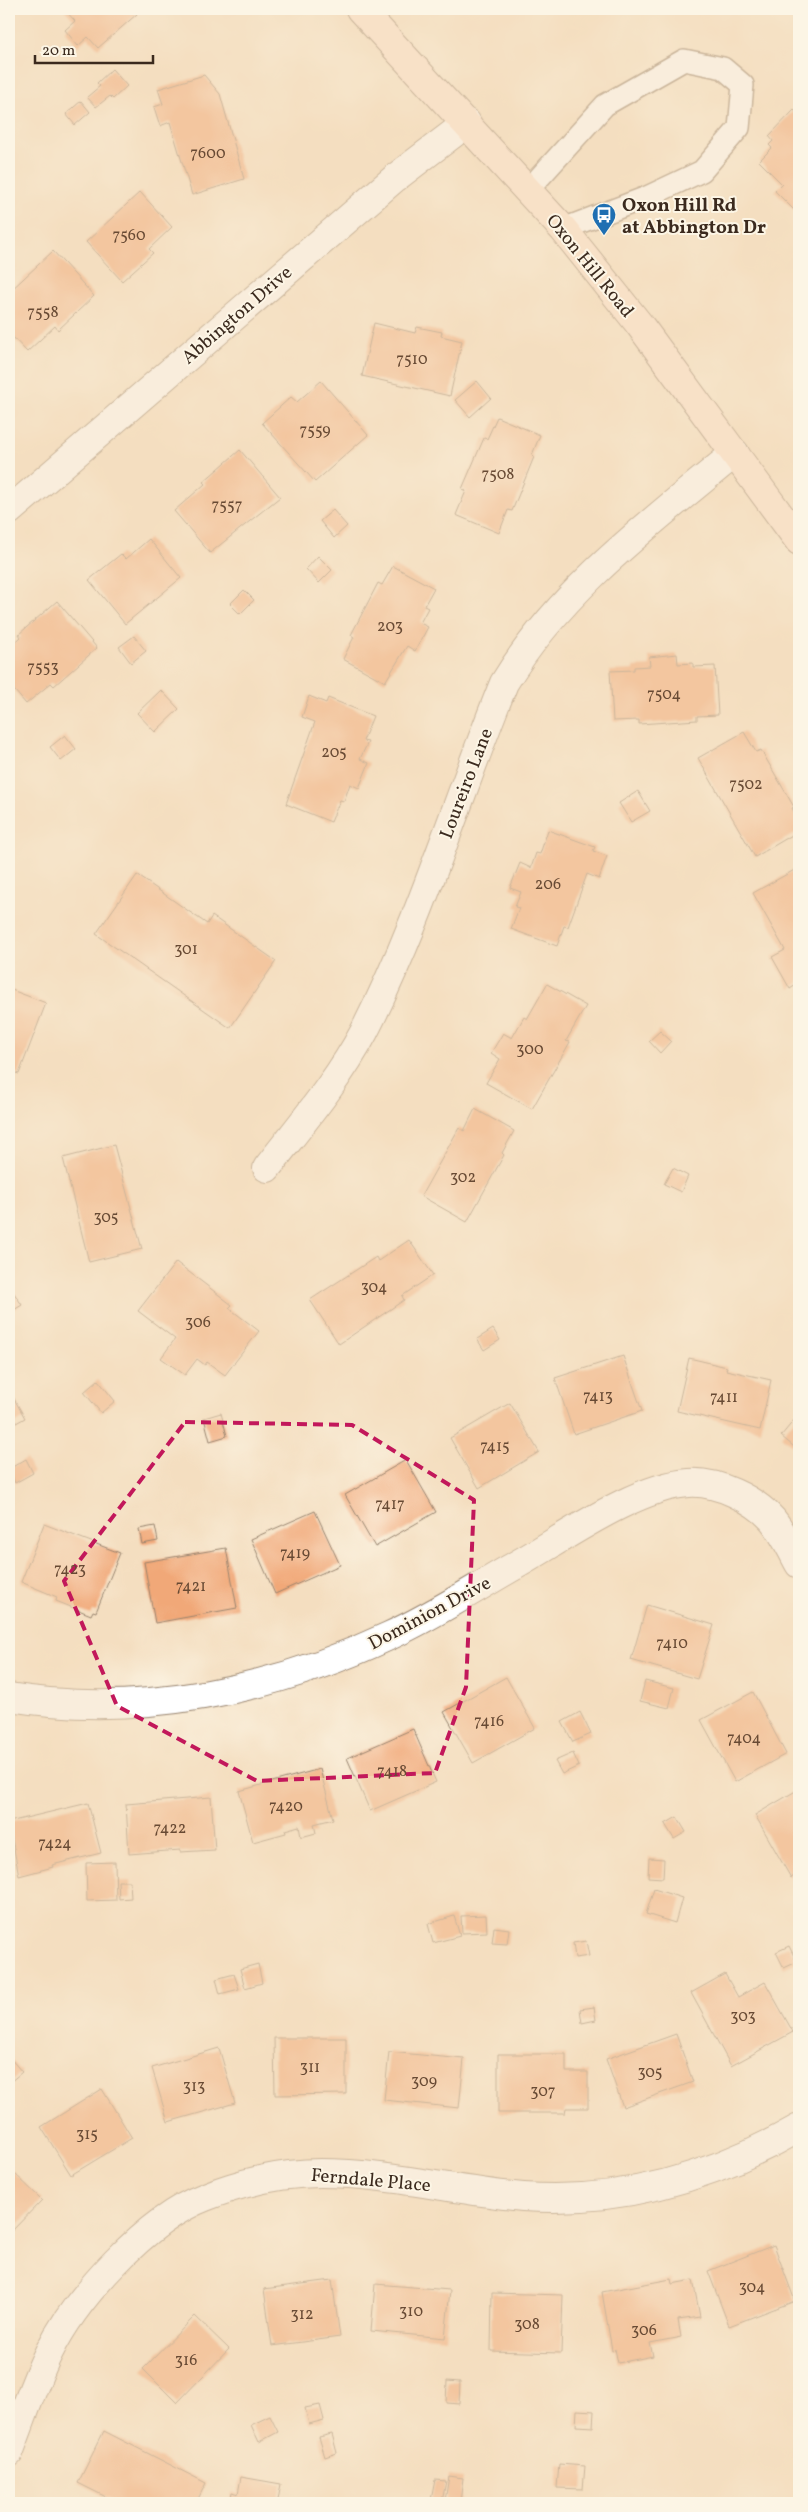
<svg xmlns="http://www.w3.org/2000/svg" width="808" height="2512" viewBox="0 0 808 2512" font-family="Vollkorn,serif">
<style>
.building{fill:#f1a878}
.lines{fill:none;stroke-linecap:round;stroke-linejoin:round}
.service-casing{stroke:#98846f;stroke-width:24}
.minor-casing{stroke:#98846f;stroke-width:30}
.secondary-casing{stroke:#98846f;stroke-width:30}
.service{stroke:#fff;stroke-width:21}
.minor{stroke:#fff;stroke-width:28}
.secondary{stroke:#fde4d1;stroke-width:28}
.marked{fill:none;stroke:#c2185b;stroke-width:4;stroke-dasharray:10 6;stroke-linejoin:round}
.labels{text-anchor:middle;stroke-width:4;stroke-linejoin:round;paint-order:stroke}
.number-label{font-size:16px;fill:#684a34}
.poi-label{font-size:19px;font-weight:bold;fill:#3b2a1e;stroke:#fcf5e5;text-anchor:start}
.street-label{font-size:19px;fill:#3b2a1e;stroke:#fcf5e5}
</style>
<rect width="100%" height="100%" fill="#fcf5e5"/>
<filter id="ink" filterUnits="userSpaceOnUse"><feTurbulence type="fractalNoise" baseFrequency=".02" numOctaves="2"/><feDisplacementMap in="SourceGraphic" scale="10" xChannelSelector="R" yChannelSelector="G"/><feConvolveMatrix kernelMatrix="1 2 1 2 8 2 1 2 1" color-interpolation-filters="sRGB"/></filter>
<filter id="wash" filterUnits="userSpaceOnUse"><feTurbulence type="fractalNoise" baseFrequency=".0096" numOctaves="4" result="noise"/><feDisplacementMap in="SourceGraphic" scale="20" xChannelSelector="R" yChannelSelector="G"/><feGaussianBlur stdDeviation="1.12" result="paint"/><feColorMatrix in="noise" values="0 0 0 0 0 0 0 0 0 0 0 0 0 0 0 0 0 1.4 0 .05"/><feComposite in="paint" operator="in"/></filter>
<g filter="url(#wash)">
<rect width="100%" height="100%" fill="#f4dec0"/>
<g id="blocks">
<g class="building">
<polygon points="64,9 132,9 137,14 98,48 88,37 78,46 65,30 75,21"/>
<polygon points="112,69 127,86 113,99 110,96 96,107 87,97 100,86 97,83"/>
<polygon points="204,75 220,94 244,179 192,195 170,122 160,126 154,107 163,104 158,89"/>
<polygon points="81,101 90,112 75,125 66,114"/>
<polygon points="794,110 799,115 799,215 775,191 782,184 759,161 772,148 769,145 773,141 769,136"/>
<polygon points="140,192 172,227 149,249 153,253 122,281 86,242"/>
<polygon points="53,251 94,296 58,330 55,326 27,352 9,333 9,292"/>
<polygon points="374,323 415,333 417,327 442,332 441,336 462,341 450,396 362,376"/>
<polygon points="321,381 368,435 315,482 262,423 291,397 297,402"/>
<polygon points="477,381 491,398 470,417 455,400"/>
<polygon points="497,417 540,435 532,455 534,457 512,511 508,510 499,533 456,515 466,491 462,489 484,438 487,439"/>
<polygon points="240,450 280,497 210,553 174,511 205,484 203,482"/>
<polygon points="333,510 347,526 334,538 320,521"/>
<polygon points="149,539 181,578 125,624 89,580 121,554 126,559"/>
<polygon points="318,556 332,570 319,583 306,569"/>
<polygon points="393,566 434,588 424,606 428,608 420,623 428,627 415,651 407,646 385,682 343,659 354,637 351,635 378,583 382,585"/>
<polygon points="244,590 254,600 240,614 230,604"/>
<polygon points="57,601 97,648 54,686 51,683 26,704 9,684 9,648 21,637 19,634"/>
<polygon points="134,636 146,651 131,663 119,647"/>
<polygon points="677,654 678,664 693,663 693,667 715,666 718,715 697,716 697,720 639,724 639,720 613,721 610,671 634,670 634,667 650,666 649,657"/>
<polygon points="161,690 179,709 155,732 137,713"/>
<polygon points="309,696 326,703 328,698 373,716 363,741 368,742 360,759 369,763 359,788 350,784 344,801 340,800 331,822 286,804 315,722 302,717"/>
<polygon points="744,732 756,752 761,750 794,807 792,808 799,821 799,831 755,857 698,758"/>
<polygon points="65,735 76,749 61,761 50,747"/>
<polygon points="638,791 650,811 631,822 619,803"/>
<polygon points="548,830 595,847 593,851 607,856 599,879 587,874 568,927 564,926 557,946 511,929 519,908 515,907 521,892 510,888 520,863 531,868 536,853 540,854"/>
<polygon points="798,868 799,983 790,989 772,957 785,950 753,893"/>
<polygon points="137,875 207,924 212,916 276,961 230,1028 96,934"/>
<polygon points="547,984 586,1006 566,1041 570,1042 532,1109 486,1083 500,1059 491,1053 503,1033 512,1038 524,1017 527,1019"/>
<polygon points="9,989 46,1003 19,1074 9,1071"/>
<polygon points="660,1031 671,1041 660,1053 649,1041"/>
<polygon points="475,1109 514,1131 502,1153 504,1155 467,1222 421,1196 459,1128 464,1131"/>
<polygon points="114,1145 142,1249 89,1262 63,1158"/>
<polygon points="673,1168 688,1176 681,1192 664,1184"/>
<polygon points="409,1240 433,1275 402,1296 404,1300 339,1344 310,1300 376,1257 378,1261"/>
<polygon points="176,1262 232,1305 229,1308 259,1331 225,1375 207,1362 205,1365 197,1359 185,1375 161,1358 175,1339 138,1311"/>
<polygon points="12,1290 22,1305 9,1313 9,1292"/>
<polygon points="493,1329 500,1340 484,1350 477,1339"/>
<polygon points="623,1356 642,1411 574,1434 555,1378"/>
<polygon points="689,1358 727,1367 726,1370 771,1380 760,1430 677,1411"/>
<polygon points="98,1380 115,1401 101,1413 84,1392"/>
<polygon points="9,1390 25,1418 9,1427"/>
<polygon points="510,1403 539,1452 479,1488 450,1438"/>
<polygon points="221,1413 227,1436 210,1441 204,1418"/>
<polygon points="799,1414 799,1451 781,1436"/>
<polygon points="26,1459 33,1473 15,1483 9,1469"/>
<polygon points="406,1460 436,1512 375,1547 345,1495"/>
<polygon points="315,1511 340,1565 275,1594 251,1539"/>
<polygon points="44,1524 120,1553 96,1612 93,1611 91,1615 56,1601 57,1597 21,1582"/>
<polygon points="155,1526 158,1541 142,1544 139,1529"/>
<polygon points="226,1548 237,1608 155,1623 144,1562"/>
<polygon points="647,1605 714,1625 697,1679 631,1660"/>
<polygon points="506,1677 535,1728 473,1763 444,1712"/>
<polygon points="645,1681 674,1688 669,1708 640,1701"/>
<polygon points="753,1692 786,1754 735,1782 701,1720"/>
<polygon points="580,1712 591,1734 573,1742 562,1722"/>
<polygon points="413,1729 436,1782 370,1811 347,1758"/>
<polygon points="573,1753 579,1766 562,1774 555,1761"/>
<polygon points="320,1769 333,1819 314,1824 316,1833 301,1837 299,1826 285,1830 286,1833 253,1842 239,1791"/>
<polygon points="799,1789 799,1873 791,1878 755,1815"/>
<polygon points="211,1797 215,1850 180,1852 180,1850 129,1854 126,1804"/>
<polygon points="88,1803 101,1853 52,1865 53,1867 19,1876 9,1822"/>
<polygon points="677,1817 686,1832 674,1839 665,1824"/>
<polygon points="649,1858 664,1859 663,1878 648,1877"/>
<polygon points="115,1862 116,1900 87,1901 86,1863"/>
<polygon points="118,1881 130,1881 131,1898 119,1899"/>
<polygon points="654,1889 682,1898 675,1923 646,1914"/>
<polygon points="486,1915 487,1932 462,1933 461,1916"/>
<polygon points="454,1916 460,1936 433,1943 428,1924"/>
<polygon points="494,1927 509,1929 507,1944 492,1943"/>
<polygon points="586,1941 589,1956 575,1958 573,1943"/>
<polygon points="789,1946 797,1962 784,1968 776,1952"/>
<polygon points="258,1964 262,1983 245,1988 240,1969"/>
<polygon points="234,1974 239,1989 220,1994 216,1979"/>
<polygon points="725,1974 738,1997 765,1982 793,2032 731,2066 691,1993"/>
<polygon points="594,2007 596,2020 582,2023 580,2009"/>
<polygon points="676,2034 693,2082 623,2107 606,2059"/>
<polygon points="274,2038 346,2038 346,2094 275,2095"/>
<polygon points="219,2048 235,2103 168,2122 152,2068"/>
<polygon points="389,2052 464,2059 459,2108 384,2100"/>
<polygon points="498,2054 566,2054 566,2072 588,2072 588,2108 566,2108 565,2113 498,2113"/>
<polygon points="10,2058 22,2072 9,2083 9,2060"/>
<polygon points="102,2089 132,2138 71,2175 41,2127"/>
<polygon points="9,2168 42,2200 9,2234"/>
<polygon points="774,2245 795,2301 729,2326 708,2271"/>
<polygon points="671,2279 672,2284 693,2280 700,2317 678,2320 681,2337 650,2343 653,2356 618,2363 615,2349 612,2350 602,2292"/>
<polygon points="332,2280 340,2337 272,2346 264,2289"/>
<polygon points="375,2284 450,2290 445,2338 371,2331"/>
<polygon points="492,2293 563,2295 561,2353 491,2351"/>
<polygon points="195,2316 229,2349 177,2403 143,2369"/>
<polygon points="447,2381 460,2382 459,2404 446,2403"/>
<polygon points="320,2405 324,2420 309,2424 305,2408"/>
<polygon points="577,2410 594,2411 593,2427 576,2426"/>
<polygon points="270,2416 278,2432 259,2442 251,2425"/>
<polygon points="104,2431 206,2483 196,2503 118,2503 78,2483"/>
<polygon points="332,2434 337,2453 325,2457 319,2437"/>
<polygon points="559,2464 585,2466 583,2489 557,2488"/>
<polygon points="449,2476 463,2478 460,2503 445,2501"/>
<polygon points="241,2477 281,2484 278,2500 289,2503 230,2503 232,2492 238,2494"/>
<polygon points="435,2480 446,2481 442,2502 431,2500"/>
</g>
</g>
</g>
<g filter="url(#ink)">
<use href="#blocks" fill-opacity="0" stroke="#98846f" stroke-width="1"/>
<g class="lines">
<defs>
<polyline id="service" points="529,189 605,105 684,60 723,68 743,85 739,128 702,171 647,197 563,229"/>
<g id="minor">
<polyline points="9,511 395,178 467,123"/>
<path d="M267 1168C301 1124 338 1081 364 1032 421 920 457 799 504 683 561 589 652 522 735 453"/>
<path d="M9 1697C138 1718 272 1691 389 1636 433 1616 474 1589 516 1565 562 1539 636 1486 689 1483 716 1481 754 1499 772 1519 783 1532 791 1549 799 1564"/>
<path d="M9 2453C22 2420 33 2384 49 2352 76 2297 147 2219 205 2197 240 2183 282 2173 320 2173 389 2173 455 2191 523 2197 621 2204 715 2176 799 2128"/>
</g>
<polyline id="secondary" points="360,9 563,229 639,324 799,541"/>
</defs>
<use href="#service" class="service-casing"/>
<use href="#minor" class="minor-casing"/>
<use href="#secondary" class="secondary-casing"/>
<use href="#service" class="service"/>
<use href="#minor" class="minor"/>
<use href="#secondary" class="secondary"/>
</g>
</g>
<path d="M0 0H808V2512H0ZM185 1422 352 1425 474 1500 466 1687 435 1773 257 1781 117 1706 64 1581Z" fill="#f4dec0" fill-opacity=".55" fill-rule="evenodd"/>
<path class="marked" d="M185 1422 352 1425 474 1500 466 1687 435 1773 257 1781 117 1706 64 1581Z"/>
<defs>
<symbol id="bus-pin" viewBox="-11 -11 22 30"><path d="M0 17L-7.5 6A9.5 9.5 0 1 1 7.5 6Z" fill="#1f6fb2" stroke="#fcf5e5"/><path d="M-5-6H5V4H4V6H2V4H-2V6H-4V4H-5ZM-3.5-4V0h7V-4ZM-3.5 1.2v1.5H-2V1.2ZM2 1.2v1.5H3.5V1.2Z" fill="#fff"/></symbol>
</defs>
<g fill-rule="evenodd">
<use href="#bus-pin" x="590" y="201" width="28" height="38"/>
</g>
<g class="labels">
<g class="number-label">
<text x="208" y="158">7600</text>
<text x="129" y="240">7560</text>
<text x="43" y="317">7558</text>
<text x="412" y="364">7510</text>
<text x="315" y="435">7559</text>
<text x="498" y="479">7508</text>
<text x="227" y="510">7557</text>
<text x="390" y="631">203</text>
<text x="43" y="672">7553</text>
<text x="664" y="699">7504</text>
<text x="334" y="757">205</text>
<text x="746" y="789">7502</text>
<text x="548" y="889">206</text>
<text x="186" y="954">301</text>
<text x="530" y="1054">300</text>
<text x="463" y="1182">302</text>
<text x="106" y="1222">305</text>
<text x="374" y="1292">304</text>
<text x="198" y="1327">306</text>
<text x="598" y="1401">7413</text>
<text x="724" y="1402">7411</text>
<text x="495" y="1451">7415</text>
<text x="390" y="1509">7417</text>
<text x="295" y="1558">7419</text>
<text x="70" y="1574">7423</text>
<text x="191" y="1591">7421</text>
<text x="672" y="1648">7410</text>
<text x="489" y="1726">7416</text>
<text x="744" y="1743">7404</text>
<text x="392" y="1776">7418</text>
<text x="286" y="1811">7420</text>
<text x="170" y="1833">7422</text>
<text x="55" y="1848">7424</text>
<text x="743" y="2021">303</text>
<text x="310" y="2072">311</text>
<text x="650" y="2077">305</text>
<text x="424" y="2086">309</text>
<text x="194" y="2091">313</text>
<text x="543" y="2096">307</text>
<text x="87" y="2139">315</text>
<text x="752" y="2292">304</text>
<text x="411" y="2316">310</text>
<text x="302" y="2319">312</text>
<text x="527" y="2329">308</text>
<text x="644" y="2335">306</text>
<text x="186" y="2365">316</text>
</g>
<g class="poi-label">
<text x="622" y="211">Oxon Hill Rd<tspan x="622" dy="22">at Abbington Dr</tspan></text>
</g>
<g class="street-label">
<text transform="translate(591 265) rotate(51)" y="7">Oxon Hill Road</text>
<text transform="translate(236 314) rotate(-41)" y="7">Abbington Drive</text>
<text transform="translate(465 783) rotate(-69)" y="7">Loureiro Lane</text>
<text transform="translate(429 1612) rotate(-28)" y="7">Dominion Drive</text>
<text transform="translate(371 2179) rotate(5)" y="7">Ferndale Place</text>
</g>
</g>
<rect width="808" height="2512" fill="none" stroke="#fcf5e5" stroke-width="30"/>
<path d="M35 55v8h118v-8" fill="none" stroke="#3b2a1e" stroke-width="2.5"/>
<text x="42" y="55" font-size="15" fill="#3b2a1e" stroke="#fcf5e5" stroke-width="4" paint-order="stroke">20 m</text>
</svg>
